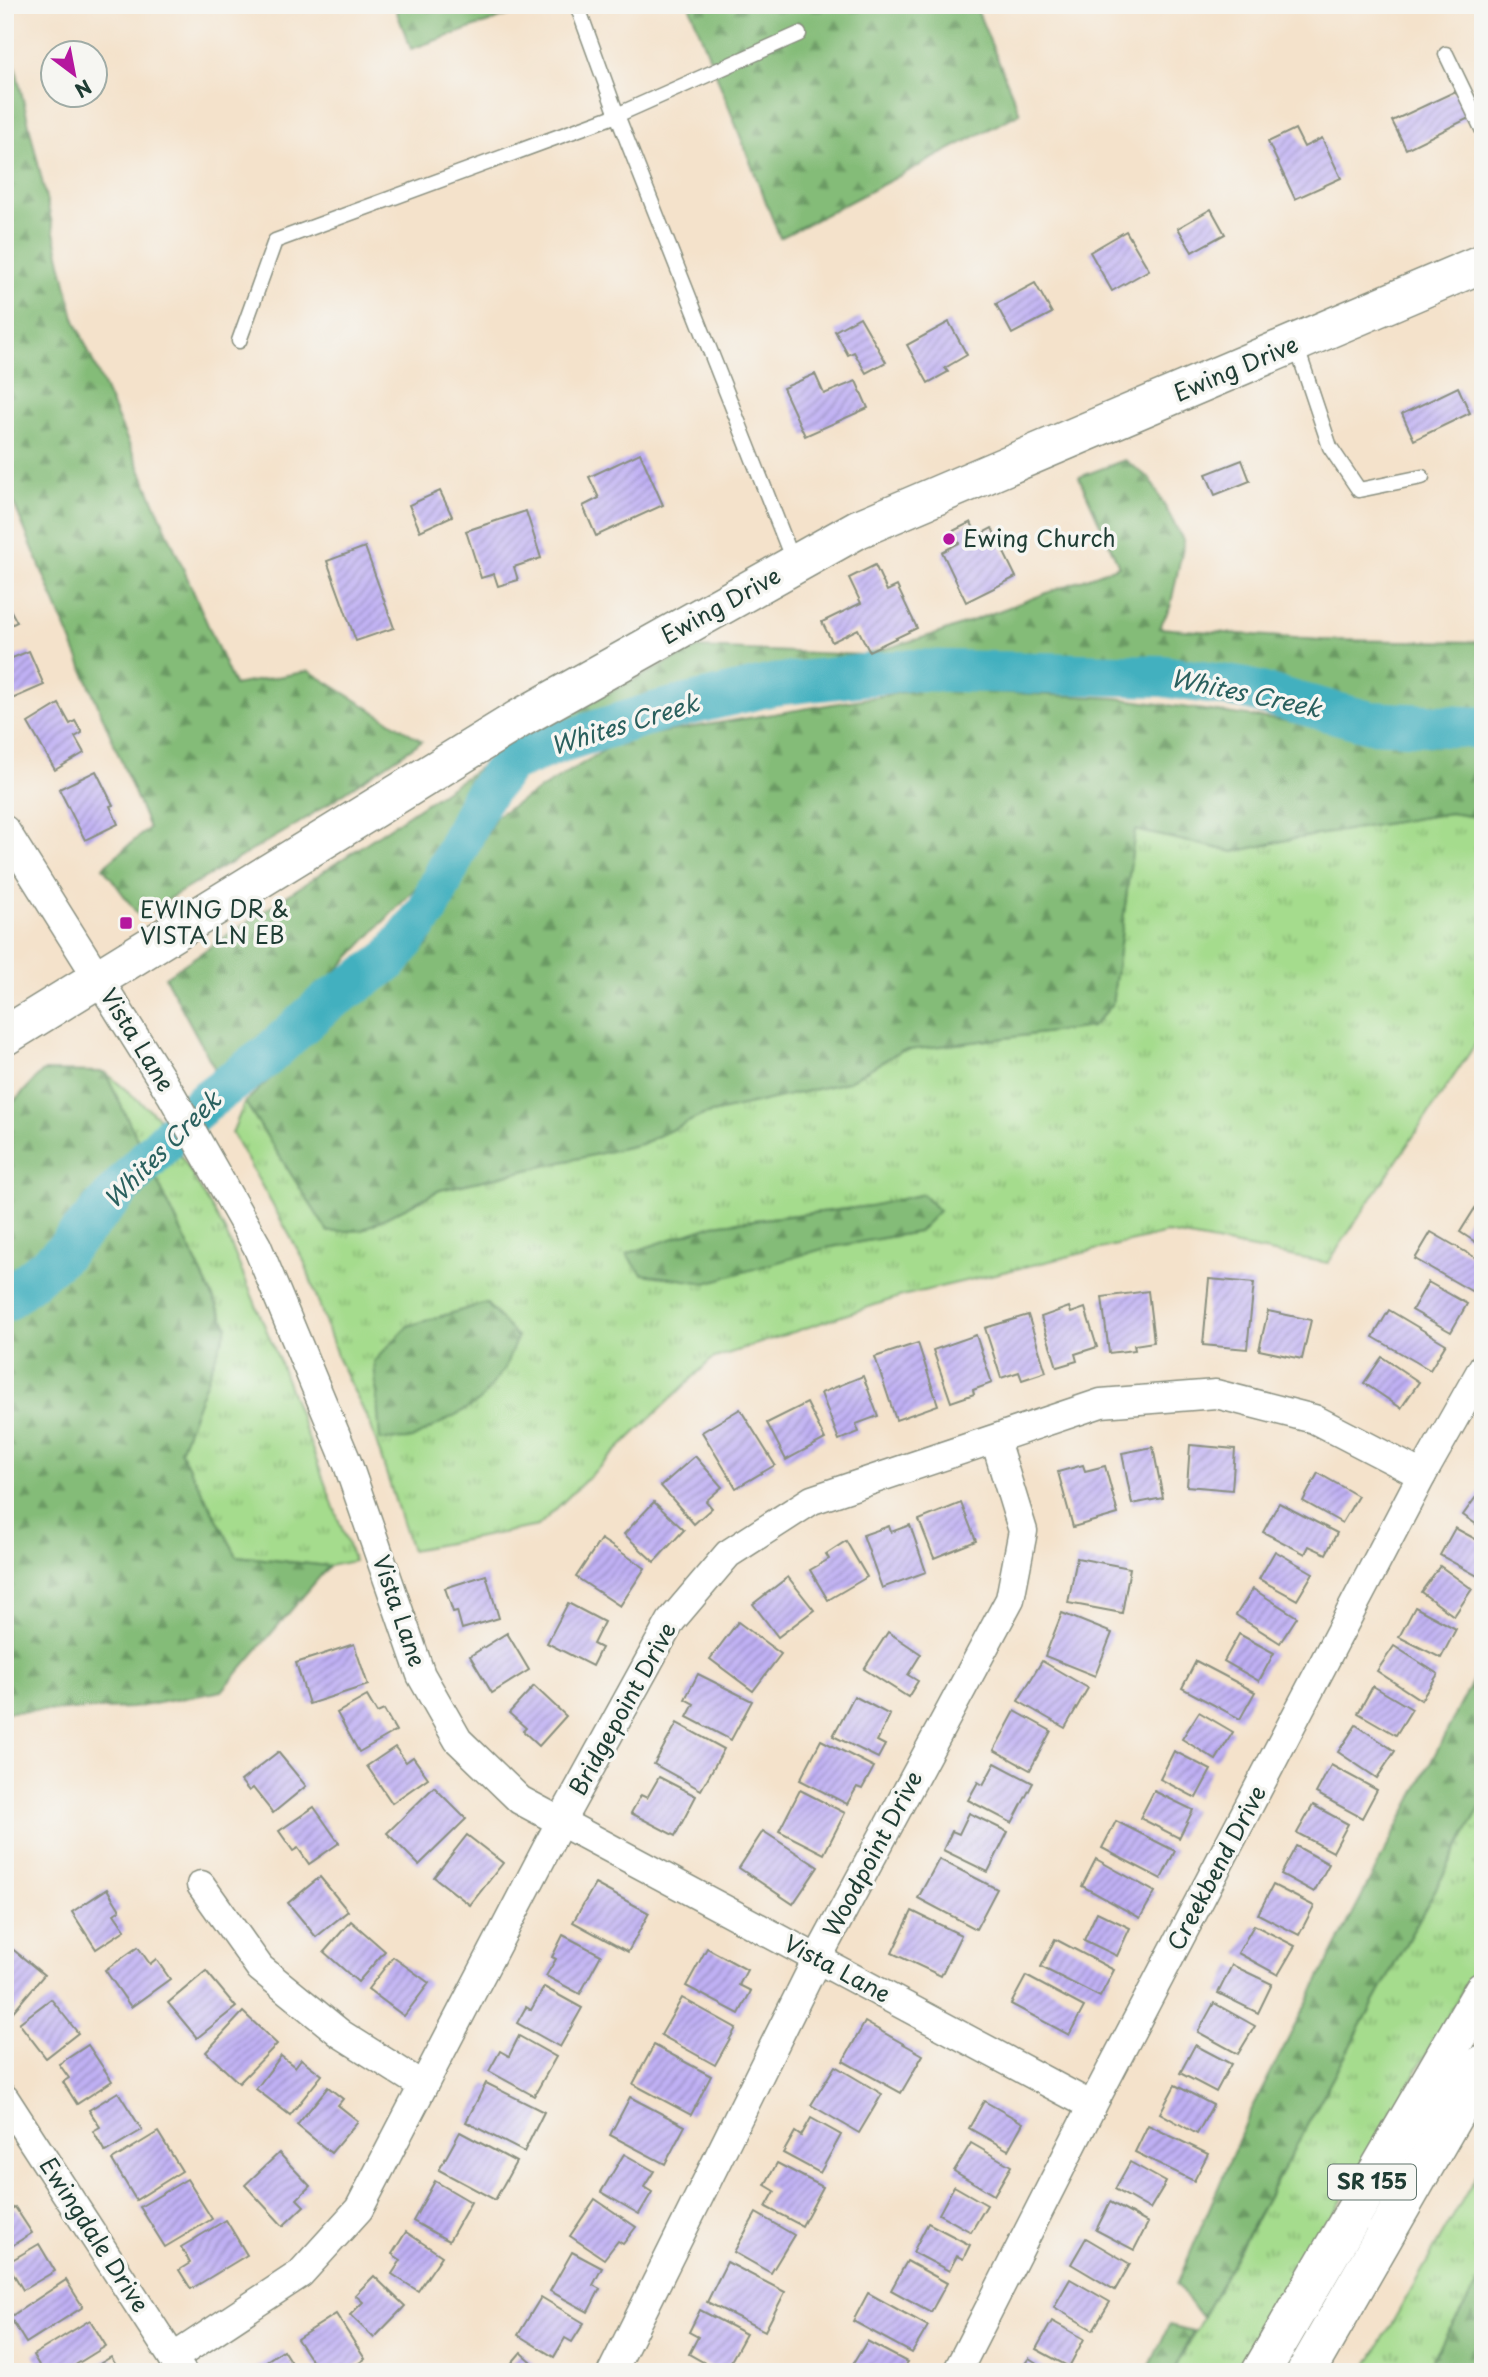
<svg xmlns="http://www.w3.org/2000/svg" width="1488" height="2377" viewBox="0 0 1488 2377" font-family="'Playpen Sans',sans-serif">
<style>
.grass{fill:url(#grass-tufts);stroke:#628c60;stroke-width:2;fill-rule:evenodd}
.forest{fill:url(#forest-firs);stroke:#527c56;stroke-width:2}
.lines{fill:none;stroke-linecap:round;stroke-linejoin:round}
.river{stroke:#42b0bf;stroke-width:42}
.building{fill:url(#building-hatch)}
.lane-casing{stroke:#8a9080;stroke-width:17}
.street-casing{stroke:#8a9080;stroke-width:31}
.secondary-casing{stroke:#8a9080;stroke-width:41}
.highway-casing{stroke:#8a9080;stroke-width:41}
.lane{stroke:#fff;stroke-width:14}
.street{stroke:#fff;stroke-width:28}
.secondary{stroke:#fff;stroke-width:38}
.highway{stroke:#fff;stroke-width:38}
.poi-dot{fill:#b5179e;stroke:#f6f6f2;stroke-width:2.5}
.labels{text-anchor:middle;stroke-width:7;stroke-linejoin:round;paint-order:stroke}
.shield{fill:#f6f6f2;stroke:#60746d;stroke-width:2}
.shield-label{font-size:21px;font-weight:bold;fill:#1f3d34}
.street-label{font-size:23px;fill:#1f3d34;stroke:#f6f6f2}
.poi-label{font-size:23px;fill:#1f3d34;stroke:#f6f6f2;text-anchor:start}
.water-label{font-size:24px;font-style:italic;fill:#2a605e;stroke:#f6f6f2}
</style>
<defs>
<pattern id="grass-tufts" width="24" height="20" patternUnits="userSpaceOnUse" patternTransform="scale(1.75)"><rect width="24" height="20" fill="#a5dc8d"/><path d="M3 7l-1-3M5 7V3M7 7l1-3M15 17l-1-3M17 17v-4M19 17l1-3" fill="none" stroke="#86b474"/></pattern>
<pattern id="forest-firs" width="22" height="20" patternUnits="userSpaceOnUse" patternTransform="scale(1.75)"><rect width="22" height="20" fill="#84bc78"/><path d="M5 1l3.5 6h-7zM16 11l3.5 6h-7z" fill="#6b9a63"/></pattern>
<pattern id="building-hatch" width="6" height="6" patternUnits="userSpaceOnUse" patternTransform="scale(1.75)"><rect width="6" height="6" fill="#c0b0f4"/><path d="M-1 1l2-2M0 6l6-6M5 7l2-2" fill="none" stroke="#9b90c6"/></pattern>
</defs>
<rect width="100%" height="100%" fill="#f6f6f2"/>
<filter id="ink" filterUnits="userSpaceOnUse"><feTurbulence type="fractalNoise" baseFrequency=".0143" numOctaves="2"/><feDisplacementMap in="SourceGraphic" scale="14" xChannelSelector="R" yChannelSelector="G"/><feConvolveMatrix kernelMatrix="1 2 1 2 8 2 1 2 1" color-interpolation-filters="sRGB"/></filter>
<filter id="wash" filterUnits="userSpaceOnUse"><feTurbulence type="fractalNoise" baseFrequency=".00686" numOctaves="4" result="noise"/><feDisplacementMap in="SourceGraphic" scale="28" xChannelSelector="R" yChannelSelector="G"/><feGaussianBlur stdDeviation="1.57" result="paint"/><feColorMatrix in="noise" values="0 0 0 0 0 0 0 0 0 0 0 0 0 0 0 0 0 1.4 0 .05"/><feComposite in="paint" operator="in"/></filter>
<g filter="url(#wash)">
<rect width="100%" height="100%" fill="#f4e2cb"/>
<g class="grass">
<path d="M1450 813 1483 818V1033L1328 1263 1167 1233 902 1296 712 1359 538 1526 411 1550 371 1426 339 1361 304 1261 232 1133 245 1102 328 1232 362 1230 440 1190 641 1144 703 1115 847 1082 901 1051 1092 1027 1112 1005 1135 830 1234 852 1287 840ZM870 1206 918 1232 826 1248 713 1225Z"/>
<polygon points="105,1072 159,1118 225,1231 279,1360 354,1561 329,1566 237,1556 180,1451 227,1326"/>
<polygon points="1483,1802 1483,1955 1243,2372 1173,2372"/>
<polygon points="1483,2164 1483,2274 1425,2372 1364,2372"/>
</g>
<g class="forest">
<polygon points="394,5 538,5 411,49"/>
<polygon points="689,5 975,5 1020,113 780,238"/>
<polygon points="5,22 74,318 234,685 309,671 422,741 296,825 139,916 103,867 149,828 5,482"/>
<polygon points="1125,460 1150,479 1184,542 1170,608 1159,628 1321,640 1483,642 1483,711 1371,703 1132,660 898,660 704,682 552,731 488,771 427,876 310,999 218,1075 165,977 542,726 697,648 864,655 942,632 1119,566 1079,477"/>
<polygon points="923,689 1115,698 1449,743 1483,749 1483,818 1450,813 1287,840 1234,852 1135,830 1112,1005 1092,1027 901,1051 847,1082 703,1115 641,1144 440,1190 362,1230 328,1232 245,1102 318,1035 428,945 496,816 623,739"/>
<polygon points="43,1071 105,1072 227,1327 180,1451 237,1556 329,1566 222,1691 132,1708 5,1712 5,1182 11,1175 11,1105"/>
<polygon points="923,1194 939,1211 918,1232 826,1248 706,1283 642,1274 626,1254 713,1225 870,1206"/>
<polygon points="486,1303 517,1337 505,1368 479,1402 412,1439 380,1440 374,1361 408,1326"/>
<polygon points="1483,1661 1483,1802 1202,2318 1177,2284 1250,2113"/>
<polygon points="1483,2274 1483,2372 1425,2372"/>
<polygon points="1169,2325 1193,2331 1173,2372 1147,2372"/>
</g>
<g class="lines">
<polyline class="river" points="5,1301 61,1255 139,1168 203,1103 267,1056 323,1005 389,961 428,910 480,800 510,762 554,744 657,712 773,685 910,670 1163,676 1246,689 1370,722 1483,728"/>
</g>
<g id="blocks">
<g class="building">
<polygon points="1458,90 1471,117 1406,149 1392,121"/>
<polygon points="1295,129 1304,147 1322,138 1341,178 1295,199 1268,142"/>
<polygon points="1211,209 1225,234 1192,252 1178,228"/>
<polygon points="1126,231 1149,270 1112,291 1090,252"/>
<polygon points="1035,283 1052,313 1012,334 996,304"/>
<polygon points="860,317 886,362 866,373 854,352 848,355 835,331"/>
<polygon points="949,322 967,355 945,368 948,372 928,383 907,345"/>
<polygon points="815,374 824,394 856,381 868,408 805,436 783,388"/>
<polygon points="1458,387 1470,413 1414,440 1402,414"/>
<polygon points="640,453 663,505 596,536 583,506 599,498 589,477"/>
<polygon points="1242,460 1250,481 1215,495 1206,474"/>
<polygon points="440,491 452,516 420,531 409,505"/>
<polygon points="526,511 541,558 514,567 518,580 498,586 494,574 481,578 466,531"/>
<polygon points="971,522 977,536 992,528 1016,577 966,602 942,552 959,543 953,531"/>
<polygon points="365,547 394,628 356,641 327,561"/>
<polygon points="875,565 887,591 897,586 917,628 869,651 858,629 832,642 822,622 861,603 849,578"/>
<polygon points="5,600 17,622 5,628"/>
<polygon points="29,651 44,685 12,699 5,683 5,661"/>
<polygon points="59,704 70,724 75,721 82,733 75,737 84,753 55,770 28,723"/>
<polygon points="96,771 113,805 110,806 118,824 85,840 59,789"/>
<polygon points="1477,1205 1483,1209 1483,1247 1460,1232"/>
<polygon points="1431,1232 1483,1262 1483,1275 1473,1292 1415,1259"/>
<polygon points="1209,1279 1254,1283 1247,1349 1203,1345"/>
<polygon points="1428,1282 1467,1304 1451,1332 1412,1310"/>
<polygon points="1148,1291 1154,1342 1134,1345 1135,1350 1109,1353 1102,1297"/>
<polygon points="1069,1307 1071,1313 1085,1308 1097,1347 1075,1354 1077,1361 1057,1367 1041,1317"/>
<polygon points="1389,1310 1446,1344 1430,1370 1373,1337"/>
<polygon points="1268,1311 1311,1320 1302,1359 1259,1350"/>
<polygon points="1028,1315 1046,1372 1022,1380 1019,1372 1001,1378 985,1328"/>
<polygon points="976,1335 992,1383 973,1390 974,1394 951,1402 933,1350"/>
<polygon points="918,1343 938,1405 896,1420 875,1357"/>
<polygon points="1382,1357 1419,1382 1401,1408 1364,1383"/>
<polygon points="863,1376 878,1416 856,1424 859,1432 839,1440 821,1393"/>
<polygon points="807,1403 825,1439 786,1460 767,1423"/>
<polygon points="740,1409 775,1465 736,1488 702,1432"/>
<polygon points="1190,1445 1235,1449 1232,1490 1187,1486"/>
<polygon points="1153,1447 1163,1498 1132,1504 1122,1453"/>
<polygon points="695,1456 722,1487 706,1501 712,1508 694,1524 661,1486"/>
<polygon points="1083,1465 1085,1471 1105,1466 1118,1514 1073,1527 1058,1472"/>
<polygon points="1318,1473 1358,1496 1342,1523 1303,1501"/>
<polygon points="1483,1487 1483,1529 1463,1515"/>
<polygon points="654,1502 684,1530 654,1562 624,1534"/>
<polygon points="961,1503 976,1541 934,1558 919,1520"/>
<polygon points="1279,1503 1337,1533 1326,1554 1309,1546 1305,1554 1263,1532"/>
<polygon points="910,1525 926,1572 882,1588 863,1535 889,1526 891,1532"/>
<polygon points="1455,1528 1483,1543 1483,1579 1440,1555"/>
<polygon points="601,1539 645,1568 620,1606 576,1577"/>
<polygon points="846,1541 867,1577 828,1600 810,1570 829,1559 826,1554"/>
<polygon points="1275,1551 1313,1573 1297,1600 1259,1579"/>
<polygon points="1077,1558 1130,1568 1122,1613 1068,1603"/>
<polygon points="1440,1566 1472,1589 1454,1616 1421,1592"/>
<polygon points="486,1575 499,1618 462,1629 457,1611 453,1612 445,1588"/>
<polygon points="788,1577 814,1610 778,1637 753,1604"/>
<polygon points="1253,1589 1297,1617 1280,1643 1236,1615"/>
<polygon points="568,1603 604,1622 593,1644 601,1648 592,1666 547,1643"/>
<polygon points="1415,1607 1456,1629 1441,1658 1399,1637"/>
<polygon points="1062,1613 1112,1633 1095,1676 1045,1656"/>
<polygon points="738,1622 781,1654 753,1691 710,1659"/>
<polygon points="888,1632 921,1654 908,1675 918,1681 908,1697 864,1669"/>
<polygon points="507,1633 529,1670 492,1693 470,1656"/>
<polygon points="1239,1634 1274,1653 1259,1681 1224,1661"/>
<polygon points="354,1644 368,1685 309,1704 296,1663"/>
<polygon points="1394,1646 1438,1674 1421,1700 1377,1671"/>
<polygon points="1042,1661 1088,1688 1065,1728 1018,1701"/>
<polygon points="1196,1661 1255,1692 1240,1719 1182,1688"/>
<polygon points="698,1674 752,1701 731,1740 687,1717 694,1704 685,1699"/>
<polygon points="534,1686 566,1716 539,1746 523,1731 526,1728 509,1713"/>
<polygon points="1373,1686 1412,1709 1396,1735 1358,1713"/>
<polygon points="367,1696 377,1713 384,1710 396,1731 359,1752 337,1713"/>
<polygon points="854,1696 890,1715 877,1741 885,1745 878,1758 833,1736"/>
<polygon points="1015,1711 1051,1731 1030,1770 994,1750"/>
<polygon points="1199,1712 1233,1732 1216,1760 1182,1739"/>
<polygon points="677,1723 724,1749 701,1790 654,1764"/>
<polygon points="1356,1725 1395,1751 1377,1778 1338,1752"/>
<polygon points="821,1740 874,1767 862,1789 857,1787 847,1804 800,1780"/>
<polygon points="395,1747 406,1762 413,1757 428,1778 392,1803 367,1766"/>
<polygon points="1174,1751 1211,1770 1196,1798 1160,1779"/>
<polygon points="278,1752 306,1786 273,1813 253,1788 249,1791 241,1781"/>
<polygon points="995,1763 1033,1783 1012,1823 968,1800 978,1782 983,1785"/>
<polygon points="1331,1765 1377,1790 1362,1818 1316,1793"/>
<polygon points="659,1777 696,1796 675,1836 631,1813 641,1795 647,1798"/>
<polygon points="434,1787 466,1819 419,1865 387,1833"/>
<polygon points="800,1790 845,1813 824,1854 779,1831"/>
<polygon points="1154,1791 1193,1810 1179,1838 1140,1818"/>
<polygon points="1313,1805 1348,1824 1333,1852 1297,1833"/>
<polygon points="314,1807 339,1843 309,1864 298,1848 293,1851 279,1831"/>
<polygon points="969,1813 1008,1832 988,1872 943,1850 952,1831 959,1834"/>
<polygon points="1116,1821 1175,1851 1161,1879 1102,1848"/>
<polygon points="763,1831 818,1867 793,1904 739,1868"/>
<polygon points="467,1835 503,1863 470,1905 434,1877"/>
<polygon points="1296,1846 1329,1864 1314,1892 1281,1874"/>
<polygon points="939,1859 997,1889 976,1929 918,1898"/>
<polygon points="1096,1859 1155,1892 1140,1918 1082,1886"/>
<polygon points="320,1877 348,1911 316,1937 288,1903"/>
<polygon points="595,1884 649,1913 628,1952 573,1922"/>
<polygon points="1273,1885 1314,1906 1299,1935 1258,1914"/>
<polygon points="107,1889 120,1910 114,1914 125,1930 96,1949 72,1912"/>
<polygon points="912,1911 961,1935 941,1976 892,1953"/>
<polygon points="1097,1912 1130,1928 1117,1956 1084,1940"/>
<polygon points="351,1921 385,1951 358,1982 324,1952"/>
<polygon points="1254,1925 1295,1946 1278,1975 1238,1953"/>
<polygon points="563,1935 601,1955 580,1994 546,1976 556,1959 552,1957"/>
<polygon points="1055,1939 1114,1970 1100,1997 1041,1967"/>
<polygon points="10,1947 44,1975 5,2021 5,1952"/>
<polygon points="138,1947 150,1964 156,1959 170,1979 131,2007 105,1970"/>
<polygon points="707,1948 747,1970 739,1985 751,1991 739,2014 686,1986"/>
<polygon points="393,1957 429,1983 404,2016 368,1989"/>
<polygon points="1232,1965 1272,1984 1258,2013 1218,1993"/>
<polygon points="206,1971 236,2007 197,2038 168,2003"/>
<polygon points="1026,1976 1084,2007 1069,2035 1011,2004"/>
<polygon points="544,1987 582,2008 560,2047 517,2023 526,2007 531,2010"/>
<polygon points="682,1998 736,2028 715,2065 661,2035"/>
<polygon points="51,1999 78,2033 46,2058 19,2023"/>
<polygon points="1214,2003 1255,2026 1238,2054 1198,2032"/>
<polygon points="243,2012 277,2044 239,2083 206,2052"/>
<polygon points="865,2022 923,2055 901,2093 843,2061"/>
<polygon points="519,2036 556,2057 534,2096 489,2071 500,2051 509,2056"/>
<polygon points="88,2045 112,2081 77,2104 63,2082 69,2078 59,2064"/>
<polygon points="654,2045 711,2076 691,2115 633,2084"/>
<polygon points="1195,2045 1231,2064 1216,2092 1180,2073"/>
<polygon points="281,2056 295,2067 301,2059 322,2075 290,2115 256,2089"/>
<polygon points="835,2066 882,2094 859,2133 811,2105"/>
<polygon points="486,2083 544,2112 524,2152 466,2122"/>
<polygon points="1175,2085 1213,2105 1197,2134 1160,2113"/>
<polygon points="328,2087 343,2099 338,2105 358,2121 331,2153 297,2125"/>
<polygon points="118,2092 142,2130 105,2152 93,2131 100,2127 89,2110"/>
<polygon points="630,2097 685,2126 665,2164 610,2135"/>
<polygon points="984,2101 1023,2123 1008,2150 969,2128"/>
<polygon points="811,2118 841,2135 820,2173 783,2153 795,2132 801,2136"/>
<polygon points="1148,2125 1208,2154 1194,2181 1135,2152"/>
<polygon points="158,2132 182,2171 136,2200 112,2160"/>
<polygon points="460,2132 516,2162 495,2200 439,2170"/>
<polygon points="971,2143 1011,2166 994,2195 954,2171"/>
<polygon points="279,2153 310,2186 297,2199 304,2206 283,2226 245,2185"/>
<polygon points="624,2154 654,2171 644,2187 652,2192 639,2214 601,2192"/>
<polygon points="1130,2162 1166,2182 1150,2209 1115,2189"/>
<polygon points="777,2163 823,2187 802,2226 766,2207 775,2191 765,2185"/>
<polygon points="187,2179 212,2219 165,2247 140,2207"/>
<polygon points="435,2181 471,2202 449,2241 413,2221"/>
<polygon points="954,2186 987,2205 971,2232 939,2214"/>
<polygon points="595,2199 636,2227 623,2244 618,2241 604,2259 570,2236"/>
<polygon points="1110,2202 1148,2223 1134,2250 1096,2230"/>
<polygon points="15,2207 32,2233 5,2250 5,2213"/>
<polygon points="756,2213 794,2235 771,2273 734,2252"/>
<polygon points="226,2220 247,2255 191,2289 179,2270 190,2263 181,2247"/>
<polygon points="928,2223 970,2245 963,2259 957,2256 949,2271 913,2252"/>
<polygon points="406,2232 442,2256 418,2291 392,2274 401,2260 392,2254"/>
<polygon points="1086,2238 1130,2264 1115,2290 1071,2264"/>
<polygon points="39,2244 55,2271 23,2290 7,2263"/>
<polygon points="572,2252 602,2268 593,2285 600,2289 588,2312 550,2291"/>
<polygon points="907,2261 947,2283 931,2312 891,2290"/>
<polygon points="727,2262 785,2292 765,2331 707,2302"/>
<polygon points="374,2276 405,2306 374,2338 350,2315 363,2302 355,2295"/>
<polygon points="1070,2279 1110,2302 1093,2330 1054,2307"/>
<polygon points="66,2280 83,2307 26,2343 10,2317"/>
<polygon points="868,2293 928,2326 912,2353 853,2321"/>
<polygon points="541,2297 584,2323 572,2342 565,2338 554,2357 518,2335"/>
<polygon points="700,2310 746,2334 725,2372 721,2372 689,2354 698,2337 689,2332"/>
<polygon points="336,2314 365,2359 345,2372 319,2372 297,2339"/>
<polygon points="90,2320 106,2346 64,2372 43,2372 33,2355"/>
<polygon points="1052,2321 1084,2339 1069,2367 1036,2349"/>
<polygon points="867,2341 907,2362 901,2372 855,2372 850,2369"/>
<polygon points="283,2350 297,2372 250,2372"/>
<polygon points="521,2352 543,2372 504,2372"/>
<polygon points="111,2357 120,2372 86,2372"/>
<polygon points="1029,2358 1051,2372 1019,2372"/>
</g>
</g>
</g>
<g filter="url(#ink)">
<use href="#blocks" fill-opacity="0" stroke="#8a9080" stroke-width="2"/>
<g class="lines">
<defs>
<g id="lane">
<polyline points="577,5 617,115 799,34"/>
<polyline points="1446,54 1483,131"/>
<polyline points="239,341 275,241 617,115 794,563"/>
<polyline points="1296,345 1330,447 1359,490 1422,477"/>
</g>
<g id="street">
<polyline points="5,830 172,1096 257,1246 347,1462 421,1675 458,1740 520,1800 1092,2106"/>
<polyline points="201,1885 260,1968 341,2034 423,2086"/>
<polyline points="5,2099 182,2372"/>
<polyline points="173,2358 300,2274 359,2209 561,1821 671,1621 728,1554 812,1500 1101,1403 1216,1394 1314,1419 1422,1475"/>
<polyline points="612,2372 817,1959 1010,1599 1023,1531 995,1440"/>
<polyline points="957,2372 1092,2106 1422,1475 1483,1367"/>
</g>
<polyline id="secondary" points="5,1036 519,719 858,529 1483,263"/>
<g id="highway">
<polyline points="1261,2372 1483,1991"/>
<polyline points="1306,2372 1483,2064"/>
</g>
</defs>
<use href="#lane" class="lane-casing"/>
<use href="#street" class="street-casing"/>
<use href="#secondary" class="secondary-casing"/>
<use href="#highway" class="highway-casing"/>
<use href="#lane" class="lane"/>
<use href="#street" class="street"/>
<use href="#secondary" class="secondary"/>
<use href="#highway" class="highway"/>
</g>
</g>
<g class="poi-dot">
<circle cx="949" cy="539" r="7"/>
<rect x="119" y="916" width="14" height="14" rx="3.5"/>
</g>
<g class="labels">
<rect class="shield" x="1328" y="2164.5" width="88" height="35" rx="5"/>
<g class="shield-label">
<text x="1372" y="2189">SR 155</text>
</g>
<g class="street-label">
<text transform="translate(1236 369) rotate(-23)" y="8">Ewing Drive</text>
<text transform="translate(721 606) rotate(-29)" y="8">Ewing Drive</text>
<text transform="translate(137 1040) rotate(58)" y="8">Vista Lane</text>
<text transform="translate(399 1611) rotate(71)" y="8">Vista Lane</text>
<text transform="translate(623 1709) rotate(-61)" y="8">Bridgepoint Drive</text>
<text transform="translate(873 1854) rotate(-62)" y="8">Woodpoint Drive</text>
<text transform="translate(1217 1868) rotate(-62)" y="8">Creekbend Drive</text>
<text transform="translate(837 1969) rotate(28)" y="8">Vista Lane</text>
<text transform="translate(94 2235) rotate(57)" y="8">Ewingdale Drive</text>
</g>
<g class="poi-label">
<text x="963" y="547">Ewing Church</text>
<text x="140" y="918">EWING DR &amp;<tspan x="140" dy="26">VISTA LN EB</tspan></text>
</g>
<g class="water-label">
<text transform="translate(1246 694) rotate(12)" y="8">Whites Creek</text>
<text transform="translate(625 725) rotate(-17)" y="8">Whites Creek</text>
<text transform="translate(163 1150) rotate(-45)" y="8">Whites Creek</text>
</g>
</g>
<rect width="1488" height="2377" fill="none" stroke="#f6f6f2" stroke-width="28"/>
<g transform="translate(74 74) rotate(148)"><circle r="33" fill="#f6f6f2" stroke="#a0aca6" stroke-width="2"/>
<path d="M0-5L12 26L0 18L-12 26Z" fill="#b5179e"/>
<text y="-10" font-size="19" font-weight="bold" text-anchor="middle" fill="#1f3d34">N</text>
</g>
</svg>
